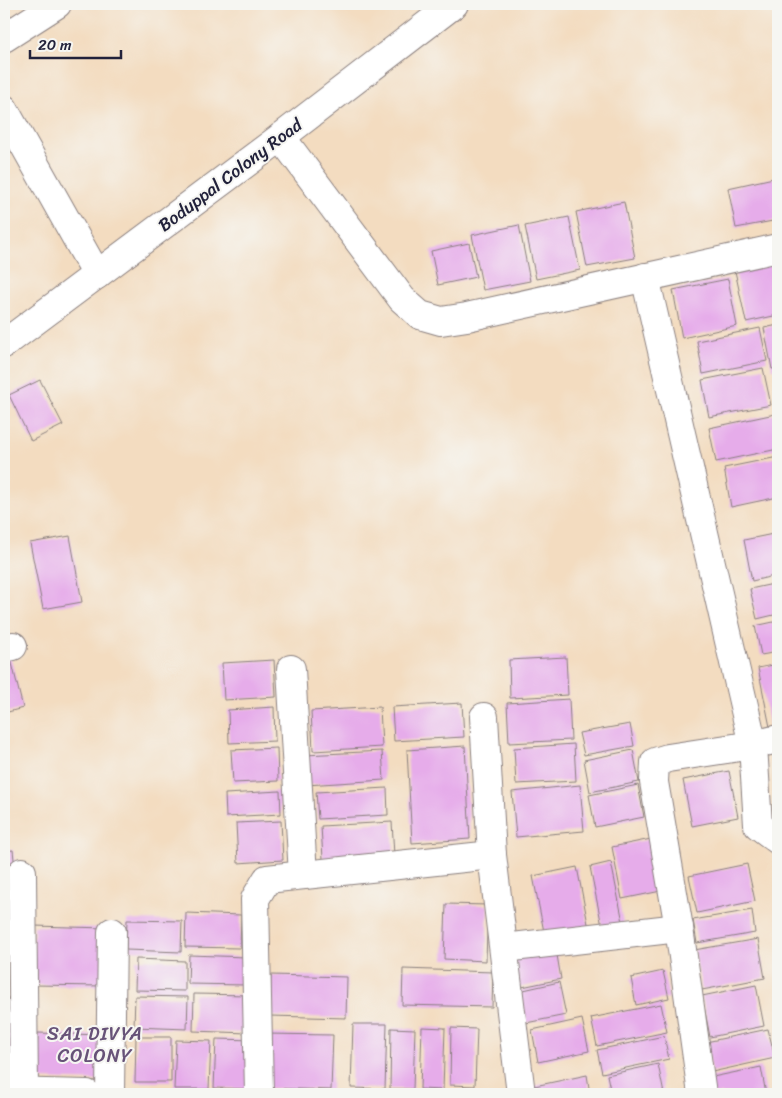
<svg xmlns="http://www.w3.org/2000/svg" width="782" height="1098" viewBox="0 0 782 1098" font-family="Sriracha,sans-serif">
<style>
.building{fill:#e6acea}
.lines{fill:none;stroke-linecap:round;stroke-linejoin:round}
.minor-casing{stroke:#8a7f7e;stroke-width:30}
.minor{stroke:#fff;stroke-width:28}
.labels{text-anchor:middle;stroke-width:4;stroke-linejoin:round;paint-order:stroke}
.street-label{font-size:18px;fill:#22223b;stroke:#f6f6f2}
.neighbourhood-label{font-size:19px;letter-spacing:1px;fill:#675278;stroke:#f6f6f2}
</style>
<rect width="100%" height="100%" fill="#f6f6f2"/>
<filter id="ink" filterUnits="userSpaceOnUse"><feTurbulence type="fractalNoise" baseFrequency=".02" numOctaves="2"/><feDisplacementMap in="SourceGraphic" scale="10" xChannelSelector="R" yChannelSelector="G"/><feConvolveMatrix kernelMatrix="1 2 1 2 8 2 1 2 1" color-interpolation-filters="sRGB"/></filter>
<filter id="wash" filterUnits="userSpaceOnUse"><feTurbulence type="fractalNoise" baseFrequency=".0096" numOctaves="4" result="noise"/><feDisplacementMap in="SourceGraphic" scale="20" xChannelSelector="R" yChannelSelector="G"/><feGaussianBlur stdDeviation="1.12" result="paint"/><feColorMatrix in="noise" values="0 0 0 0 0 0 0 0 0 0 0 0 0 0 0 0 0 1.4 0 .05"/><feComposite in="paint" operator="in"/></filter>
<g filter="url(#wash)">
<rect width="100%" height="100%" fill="#f3dcc0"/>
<g id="blocks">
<g class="building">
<polygon points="778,177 778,220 736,228 728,188"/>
<polygon points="624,202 635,258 587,267 576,212"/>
<polygon points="569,217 580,270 536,279 525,226"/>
<polygon points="519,225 530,281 483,290 472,235"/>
<polygon points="469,243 476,277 438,285 431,251"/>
<polygon points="776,263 778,272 778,315 746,322 735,271"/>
<polygon points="728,279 737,326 682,338 673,290"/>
<polygon points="778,325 778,368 772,369 764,328"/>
<polygon points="760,328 767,361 703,374 697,341"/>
<polygon points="763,368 771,405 709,417 702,380"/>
<polygon points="40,380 63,425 31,441 9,395"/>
<polygon points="775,414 778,430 778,449 716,462 709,428"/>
<polygon points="778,457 778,497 731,507 724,468"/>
<polygon points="778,533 778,575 752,581 744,540"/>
<polygon points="70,536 82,602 43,609 30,543"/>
<polygon points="778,583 778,614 757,619 750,589"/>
<polygon points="778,621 778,652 761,655 755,626"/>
<polygon points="9,651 23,708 4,713 4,653"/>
<polygon points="566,657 568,695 510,698 509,660"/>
<polygon points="274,660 276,697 224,700 222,663"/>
<polygon points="778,664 778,730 771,732 758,668"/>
<polygon points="569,699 571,740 509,743 507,703"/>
<polygon points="462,703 464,737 394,741 392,707"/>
<polygon points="274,707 275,741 229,743 228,710"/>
<polygon points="380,707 382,747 313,751 311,711"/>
<polygon points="630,724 634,746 584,755 579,733"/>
<polygon points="574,744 576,781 516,784 514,748"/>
<polygon points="465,746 470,839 412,843 407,750"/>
<polygon points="277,748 278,781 233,783 231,750"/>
<polygon points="633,750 639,782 590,792 584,760"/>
<polygon points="382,751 384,780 306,785 305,755"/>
<polygon points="729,771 738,817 692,826 683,780"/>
<polygon points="580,785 584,831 516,837 512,792"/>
<polygon points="638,785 644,817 595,827 589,795"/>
<polygon points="387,788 388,815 318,819 316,792"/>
<polygon points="280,791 281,814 226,817 225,794"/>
<polygon points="281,821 283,860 238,863 236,823"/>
<polygon points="392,822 394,855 323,859 321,826"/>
<polygon points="651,839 661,891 622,899 612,847"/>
<polygon points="13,850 21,926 4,928 4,851"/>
<polygon points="611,862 624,927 603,931 590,867"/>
<polygon points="747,864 755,901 697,913 689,876"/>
<polygon points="577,867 589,929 545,937 533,876"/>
<polygon points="446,904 488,905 486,961 444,959"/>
<polygon points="752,910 755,933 697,943 693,920"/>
<polygon points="186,913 241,915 240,948 185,947"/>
<polygon points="127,920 182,921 181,952 126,950"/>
<polygon points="34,926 106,928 105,986 32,985"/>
<polygon points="758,939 765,978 702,990 694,950"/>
<polygon points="556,949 561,979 517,988 511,959"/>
<polygon points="189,955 247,957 246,985 188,984"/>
<polygon points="136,959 185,961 185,991 135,990"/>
<polygon points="403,969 493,972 492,1007 402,1005"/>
<polygon points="663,971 669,998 636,1005 631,978"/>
<polygon points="271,975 347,977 346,1018 270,1016"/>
<polygon points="559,982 566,1015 526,1023 519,991"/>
<polygon points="756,985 764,1026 710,1037 702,996"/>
<polygon points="194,994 249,995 248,1033 193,1031"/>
<polygon points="135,996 188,997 187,1029 134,1027"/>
<polygon points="661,1004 667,1032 597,1046 591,1018"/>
<polygon points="4,1018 14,1018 12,1081 4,1081"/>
<polygon points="582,1019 589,1051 538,1062 532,1030"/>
<polygon points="353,1024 387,1024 385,1089 351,1088"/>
<polygon points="422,1027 445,1028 443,1090 420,1089"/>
<polygon points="391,1028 415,1029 413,1089 390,1089"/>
<polygon points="451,1028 477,1029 475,1086 450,1085"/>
<polygon points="768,1029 775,1058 712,1072 706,1042"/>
<polygon points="38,1033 102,1035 100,1081 36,1079"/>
<polygon points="265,1034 333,1035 331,1090 263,1088"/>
<polygon points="664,1036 669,1059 602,1073 597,1050"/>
<polygon points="136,1037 171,1037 171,1082 135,1082"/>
<polygon points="216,1039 254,1040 253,1089 214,1088"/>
<polygon points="176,1040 211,1041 209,1089 174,1089"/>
<polygon points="658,1064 664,1094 611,1094 607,1075"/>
<polygon points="761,1067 766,1094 706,1094 703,1079"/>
<polygon points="587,1075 590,1094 527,1094 525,1088"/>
</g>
</g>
</g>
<g filter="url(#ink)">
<use href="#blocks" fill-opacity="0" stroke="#8a7f7e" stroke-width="1"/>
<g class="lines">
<defs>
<g id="minor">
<polyline points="4,38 57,4"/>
<polyline points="4,109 97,275"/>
<polyline points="281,137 402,299 420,315 441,321 467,317 778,248"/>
<polyline points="645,277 753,745 758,825 778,840"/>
<polyline points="4,344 281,137 454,4"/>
<polyline points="4,648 13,646"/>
<polyline points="291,669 303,875"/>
<polyline points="484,717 492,855 521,1094"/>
<polyline points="22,872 24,1093"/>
<polyline points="504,948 679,928"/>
<polyline points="4,1092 87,1094"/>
<polyline points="110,1094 112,932"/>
<polyline points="259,1094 255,899 267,879 492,855"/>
<polyline points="702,1094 679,928 654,782 655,762 668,758 753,745 778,739"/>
</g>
</defs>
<use href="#minor" class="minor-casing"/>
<use href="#minor" class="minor"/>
</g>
</g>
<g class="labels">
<g class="street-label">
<text transform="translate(230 175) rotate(-37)" y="6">Boduppal Colony Road</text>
</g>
<g class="neighbourhood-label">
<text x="95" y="1040">SAI DIVYA<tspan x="95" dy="22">COLONY</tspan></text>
</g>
</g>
<rect width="782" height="1098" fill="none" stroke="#f6f6f2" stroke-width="20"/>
<path d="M30 50v8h91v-8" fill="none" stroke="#22223b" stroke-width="2.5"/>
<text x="38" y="50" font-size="15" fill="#22223b" stroke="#f6f6f2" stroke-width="4" paint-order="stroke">20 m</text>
</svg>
